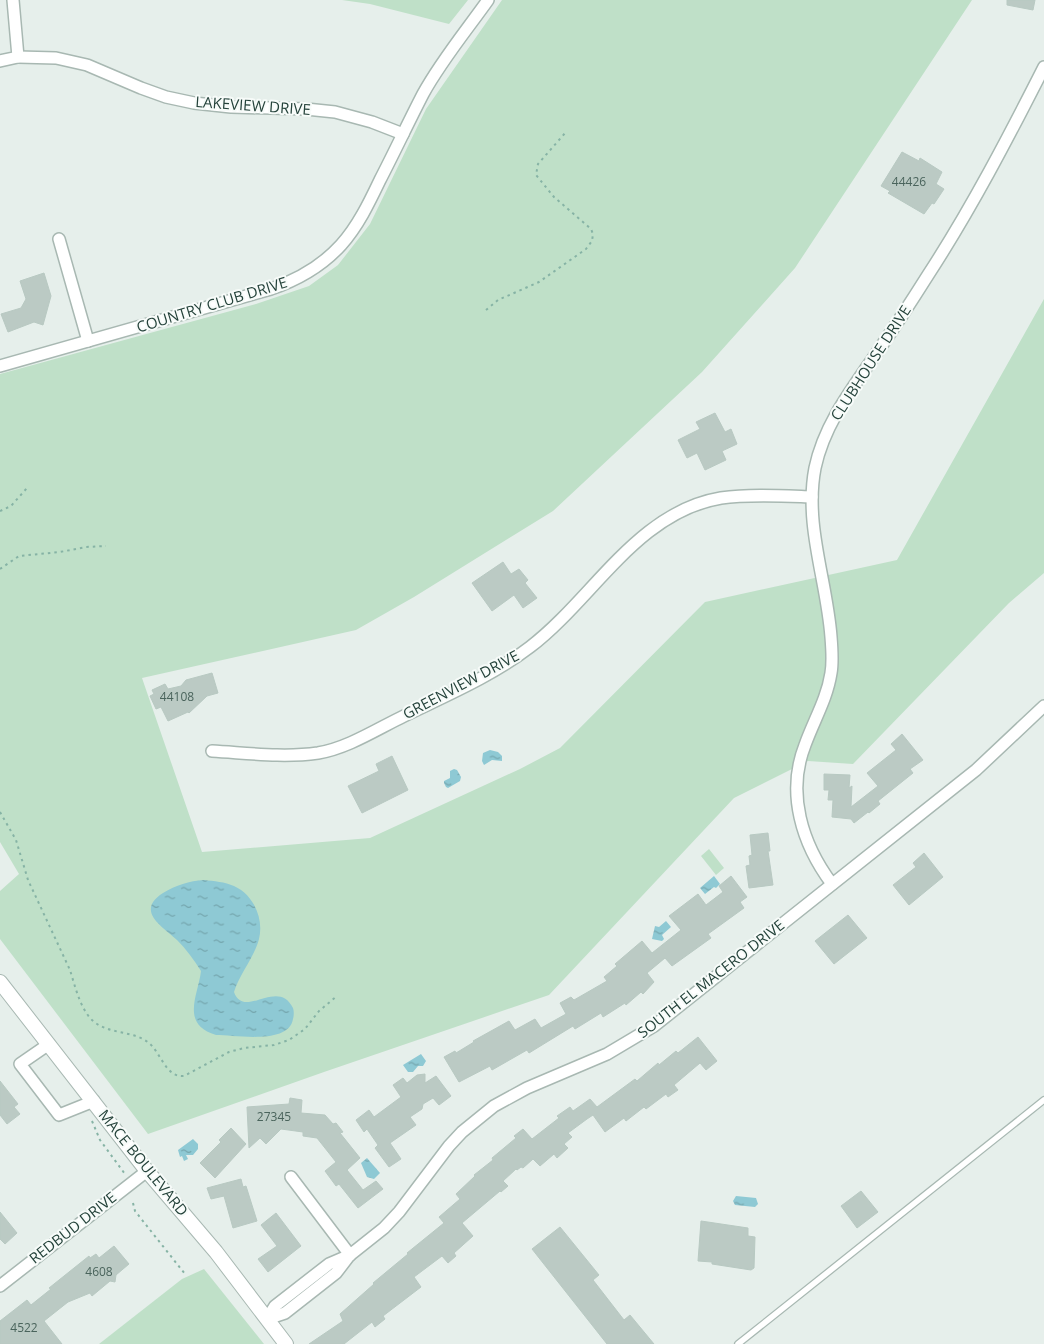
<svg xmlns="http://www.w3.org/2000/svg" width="1044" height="1344" viewBox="0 0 1044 1344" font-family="'Open Sans',sans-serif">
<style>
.grass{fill:#bfe0c8}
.water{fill:url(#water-ripples)}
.building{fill:#bbcac4;stroke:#b8c9c2}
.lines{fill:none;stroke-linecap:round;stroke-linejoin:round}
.service-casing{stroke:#a8b8b2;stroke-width:8}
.minor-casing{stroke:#a8b8b2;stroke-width:14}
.tertiary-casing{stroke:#a8b8b2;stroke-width:16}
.path{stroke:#86b3a5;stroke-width:2;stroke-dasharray:2.5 4;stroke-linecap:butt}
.service{stroke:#fff;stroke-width:5.5}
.minor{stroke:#fff;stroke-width:11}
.tertiary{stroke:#fff;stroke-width:14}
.labels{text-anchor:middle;stroke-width:4;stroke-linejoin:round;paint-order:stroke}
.number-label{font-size:12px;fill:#4a645c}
.street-label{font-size:15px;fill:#24423a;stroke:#f7fbf9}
</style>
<defs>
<pattern id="water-ripples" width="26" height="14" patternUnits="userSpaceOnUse" patternTransform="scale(1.25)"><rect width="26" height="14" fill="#8ec9d4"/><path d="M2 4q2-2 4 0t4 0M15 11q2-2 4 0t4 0" fill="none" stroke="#74a5ad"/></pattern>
</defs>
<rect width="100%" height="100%" fill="#e6efeb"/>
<g class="grass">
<polygon points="342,0 468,0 449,24 370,4"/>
<polygon points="502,0 972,0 795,268 702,372 553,511 414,597 356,630 142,678 202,852 370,838 520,769 560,748 705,602 897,560 1044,299 1044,573 1009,603 853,764 808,761 734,798 549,995 324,1072 148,1134 0,939 0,891 19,874 0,842 0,374 256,304 309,286 338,265 370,224 426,109"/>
<polygon points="709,849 724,868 716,875 701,856"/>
<polygon points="204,1269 264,1344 99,1344 182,1279"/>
</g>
<g class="water">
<polygon points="490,750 498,752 502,756 502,761 492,760 484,765 482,761 483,753"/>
<polygon points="454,769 457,770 461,777 460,781 448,788 446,787 444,783 444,781 450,778 450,771"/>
<polygon points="714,876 720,884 716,888 714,887 705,894 700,888"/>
<path d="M204 880C214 881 225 882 234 886 254 895 264 919 259 939 254 958 240 973 234 992 244 1020 278 977 293 1008 294 1011 294 1016 293 1019 289 1045 235 1035 216 1035 180 1024 198 996 201 971 194 960 186 949 177 940 162 926 135 911 163 893 176 885 189 881 204 880Z"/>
<polygon points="666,921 671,927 662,935 664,939 662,941 652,939 655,926 659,927"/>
<polygon points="421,1054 426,1061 423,1066 418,1066 413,1072 408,1072 403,1065"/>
<polygon points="193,1139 198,1144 198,1149 193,1155 186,1155 188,1159 184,1161 182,1156 180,1157 178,1150"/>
<polygon points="367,1158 380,1173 374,1179 367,1177 361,1163"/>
<polygon points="736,1196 756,1198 758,1204 755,1207 735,1205 733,1201"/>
</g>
<g class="building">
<polygon points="1007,0 1035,0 1033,10 1007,5"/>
<polygon points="902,152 919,161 920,158 942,172 936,184 944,189 934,204 932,203 924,214 888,193 890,191 881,186"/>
<polygon points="44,273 51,296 43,325 34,322 8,332 1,314 21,308 26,299 20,281"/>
<polygon points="715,413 725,432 731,429 737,444 722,451 726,460 705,470 697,453 687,458 678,440 700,429 696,422"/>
<polygon points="503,562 511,574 519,569 528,580 525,583 537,598 523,608 514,595 492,611 472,583"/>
<polygon points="212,673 218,693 207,696 189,713 188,712 168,721 161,707 156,709 150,696 154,694 152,690 165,684 168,689 181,686 186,680"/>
<polygon points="902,734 923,760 910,769 913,773 878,801 880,804 869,813 868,812 854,823 851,819 832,817 833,800 828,800 829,790 824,790 824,774 850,775 849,788 852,786 851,807 878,786 867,773 896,750 891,744"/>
<polygon points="392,756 408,790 362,813 348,786 379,771 376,764"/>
<polygon points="768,833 770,851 768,851 773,885 749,888 746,866 750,865 749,856 752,855 750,835"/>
<polygon points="924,853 943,877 909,905 893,885 916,867 913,863"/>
<polygon points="731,876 747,897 740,902 744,908 708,934 711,938 672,966 665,958 647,973 654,982 643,994 641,992 626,1005 625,1003 603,1017 601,1013 575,1029 573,1026 529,1053 527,1050 492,1070 490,1066 459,1082 444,1057 455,1051 456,1053 474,1042 473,1041 509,1021 515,1030 535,1019 541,1028 566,1014 560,1003 571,997 574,1000 607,981 604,977 617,966 615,964 642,941 652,953 681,930 669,916 698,894 706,905 723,892 719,886"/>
<polygon points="848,915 867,938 834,964 815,941"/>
<polygon points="698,1037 717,1061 706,1070 700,1063 674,1085 678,1090 668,1097 666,1094 646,1109 644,1107 626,1121 624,1118 605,1132 593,1115 587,1119 568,1133 572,1137 564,1144 568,1148 557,1158 554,1154 540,1166 533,1159 523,1168 521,1167 517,1170 516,1169 503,1181 508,1186 501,1192 500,1191 462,1223 473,1236 454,1253 456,1256 448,1263 442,1256 414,1277 421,1287 383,1316 385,1319 375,1327 372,1322 344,1344 309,1344 343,1321 340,1314 374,1284 373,1283 408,1254 407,1253 444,1223 439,1217 460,1199 456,1194 475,1176 474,1175 493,1160 492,1158 516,1138 514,1136 523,1129 532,1139 559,1118 557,1116 570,1107 573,1111 590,1099 597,1107 635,1079 637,1081 658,1063 659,1065 676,1051 678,1053"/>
<polygon points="425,1074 425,1083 436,1076 451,1096 439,1105 433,1098 423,1104 422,1109 410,1117 416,1125 390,1143 401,1159 389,1167 375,1148 378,1145 367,1129 364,1132 356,1120 369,1110 374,1117 401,1097 393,1085 403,1078 407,1083 417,1075"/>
<polygon points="0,1081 18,1104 14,1107 20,1114 7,1124 0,1115"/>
<polygon points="290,1098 302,1100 301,1113 325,1115 333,1124 336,1123 343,1132 340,1133 360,1158 347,1170 363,1190 376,1181 383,1189 358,1208 339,1184 336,1186 325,1171 336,1162 317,1138 303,1136 303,1132 281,1129 266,1144 260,1138 249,1148 247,1107 289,1104"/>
<polygon points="231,1128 246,1144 215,1178 200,1163 221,1142 219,1140"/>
<polygon points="241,1179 243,1187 246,1186 257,1221 233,1228 224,1196 211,1199 207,1188"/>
<polygon points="861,1191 878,1212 857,1228 841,1206"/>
<polygon points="0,1212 17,1233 5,1244 0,1239"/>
<polygon points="276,1213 301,1246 268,1272 258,1259 277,1246 261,1225"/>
<polygon points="701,1221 748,1228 748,1236 755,1237 754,1268 751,1270 712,1264 712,1262 698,1261"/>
<polygon points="560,1227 599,1275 593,1280 624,1320 630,1315 654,1344 607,1344 532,1249"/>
<polygon points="114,1246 129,1264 116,1275 115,1282 110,1281 92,1296 90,1293 68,1302 44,1321 62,1344 0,1344 0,1321 27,1300 31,1305 51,1289 49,1288 89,1256 90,1258 96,1254 99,1258"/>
</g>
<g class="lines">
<defs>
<polyline id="service" points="738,1344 1044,1100"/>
<g id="minor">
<polyline points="18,57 56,58 87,65 141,88 166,97 194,103 231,107 306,109 335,112 372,122 403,134"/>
<polyline points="0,61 18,57 13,0"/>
<polyline points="59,239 88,341"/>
<path d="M0 366 271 289C297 280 322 266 341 245 358 226 369 203 380 180 395 151 408 123 423 94 441 61 466 31 488 0"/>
<path d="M212 751C247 753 283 758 318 753 348 748 377 729 404 716 447 695 492 676 530 647 593 599 637 512 721 498 749 494 783 496 812 497"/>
<path d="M832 884C802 844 786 793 805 745 814 720 827 699 831 673 833 662 832 649 831 637 827 581 804 525 815 468 824 425 851 390 876 354 894 328 911 302 928 275 971 209 1008 138 1044 67"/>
<polyline points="49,1044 20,1064 59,1115 94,1101"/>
<polyline points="291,1177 350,1255"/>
<polyline points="0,1286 147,1171"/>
<polyline points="267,1319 275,1306 329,1264 350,1255 384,1228 399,1212 449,1146 462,1132 494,1106 527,1088 607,1054 654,1026 976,770 1044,706"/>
<polyline points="267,1319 285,1313 336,1273 349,1256"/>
</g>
<polyline id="tertiary" points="0,982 147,1171 216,1252 286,1344"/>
</defs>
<use href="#service" class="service-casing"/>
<use href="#minor" class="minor-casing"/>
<use href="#tertiary" class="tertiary-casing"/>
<g class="path">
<polyline points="486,310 498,300 539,282 586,249 592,241 593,234 591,229 554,197 536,175 538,164 566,132"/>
<polyline points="0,511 11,506 27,488"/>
<polyline points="0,569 19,556 60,552 86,547 106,546"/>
<path d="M0 812 16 840 28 880 70 970C75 986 80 1008 92 1020 108 1035 133 1030 149 1043 161 1053 166 1078 184 1076L229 1052 244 1048 274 1045 289 1040 305 1029 319 1011 337 996"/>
<polyline points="92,1121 100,1140 125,1174"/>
<polyline points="133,1203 135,1211 185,1274"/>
</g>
<use href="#service" class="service"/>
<use href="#minor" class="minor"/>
<use href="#tertiary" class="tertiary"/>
</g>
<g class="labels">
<g class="number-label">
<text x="909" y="186">44426</text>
<text x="177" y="701">44108</text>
<text x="274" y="1121">27345</text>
<text x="99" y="1276">4608</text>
<text x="24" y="1332">4522</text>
</g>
<g class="street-label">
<text transform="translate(253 106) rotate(4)" y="5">LAKEVIEW DRIVE</text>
<text transform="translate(212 305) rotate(-17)" y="5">COUNTRY CLUB DRIVE</text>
<text transform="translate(871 363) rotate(-57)" y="5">CLUBHOUSE DRIVE</text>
<text transform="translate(461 685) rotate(-28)" y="5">GREENVIEW DRIVE</text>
<text transform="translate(711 979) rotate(-38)" y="5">SOUTH EL MACERO DRIVE</text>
<text transform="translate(143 1163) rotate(51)" y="5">MACE BOULEVARD</text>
<text transform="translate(73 1228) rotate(-38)" y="5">REDBUD DRIVE</text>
</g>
</g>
</svg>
